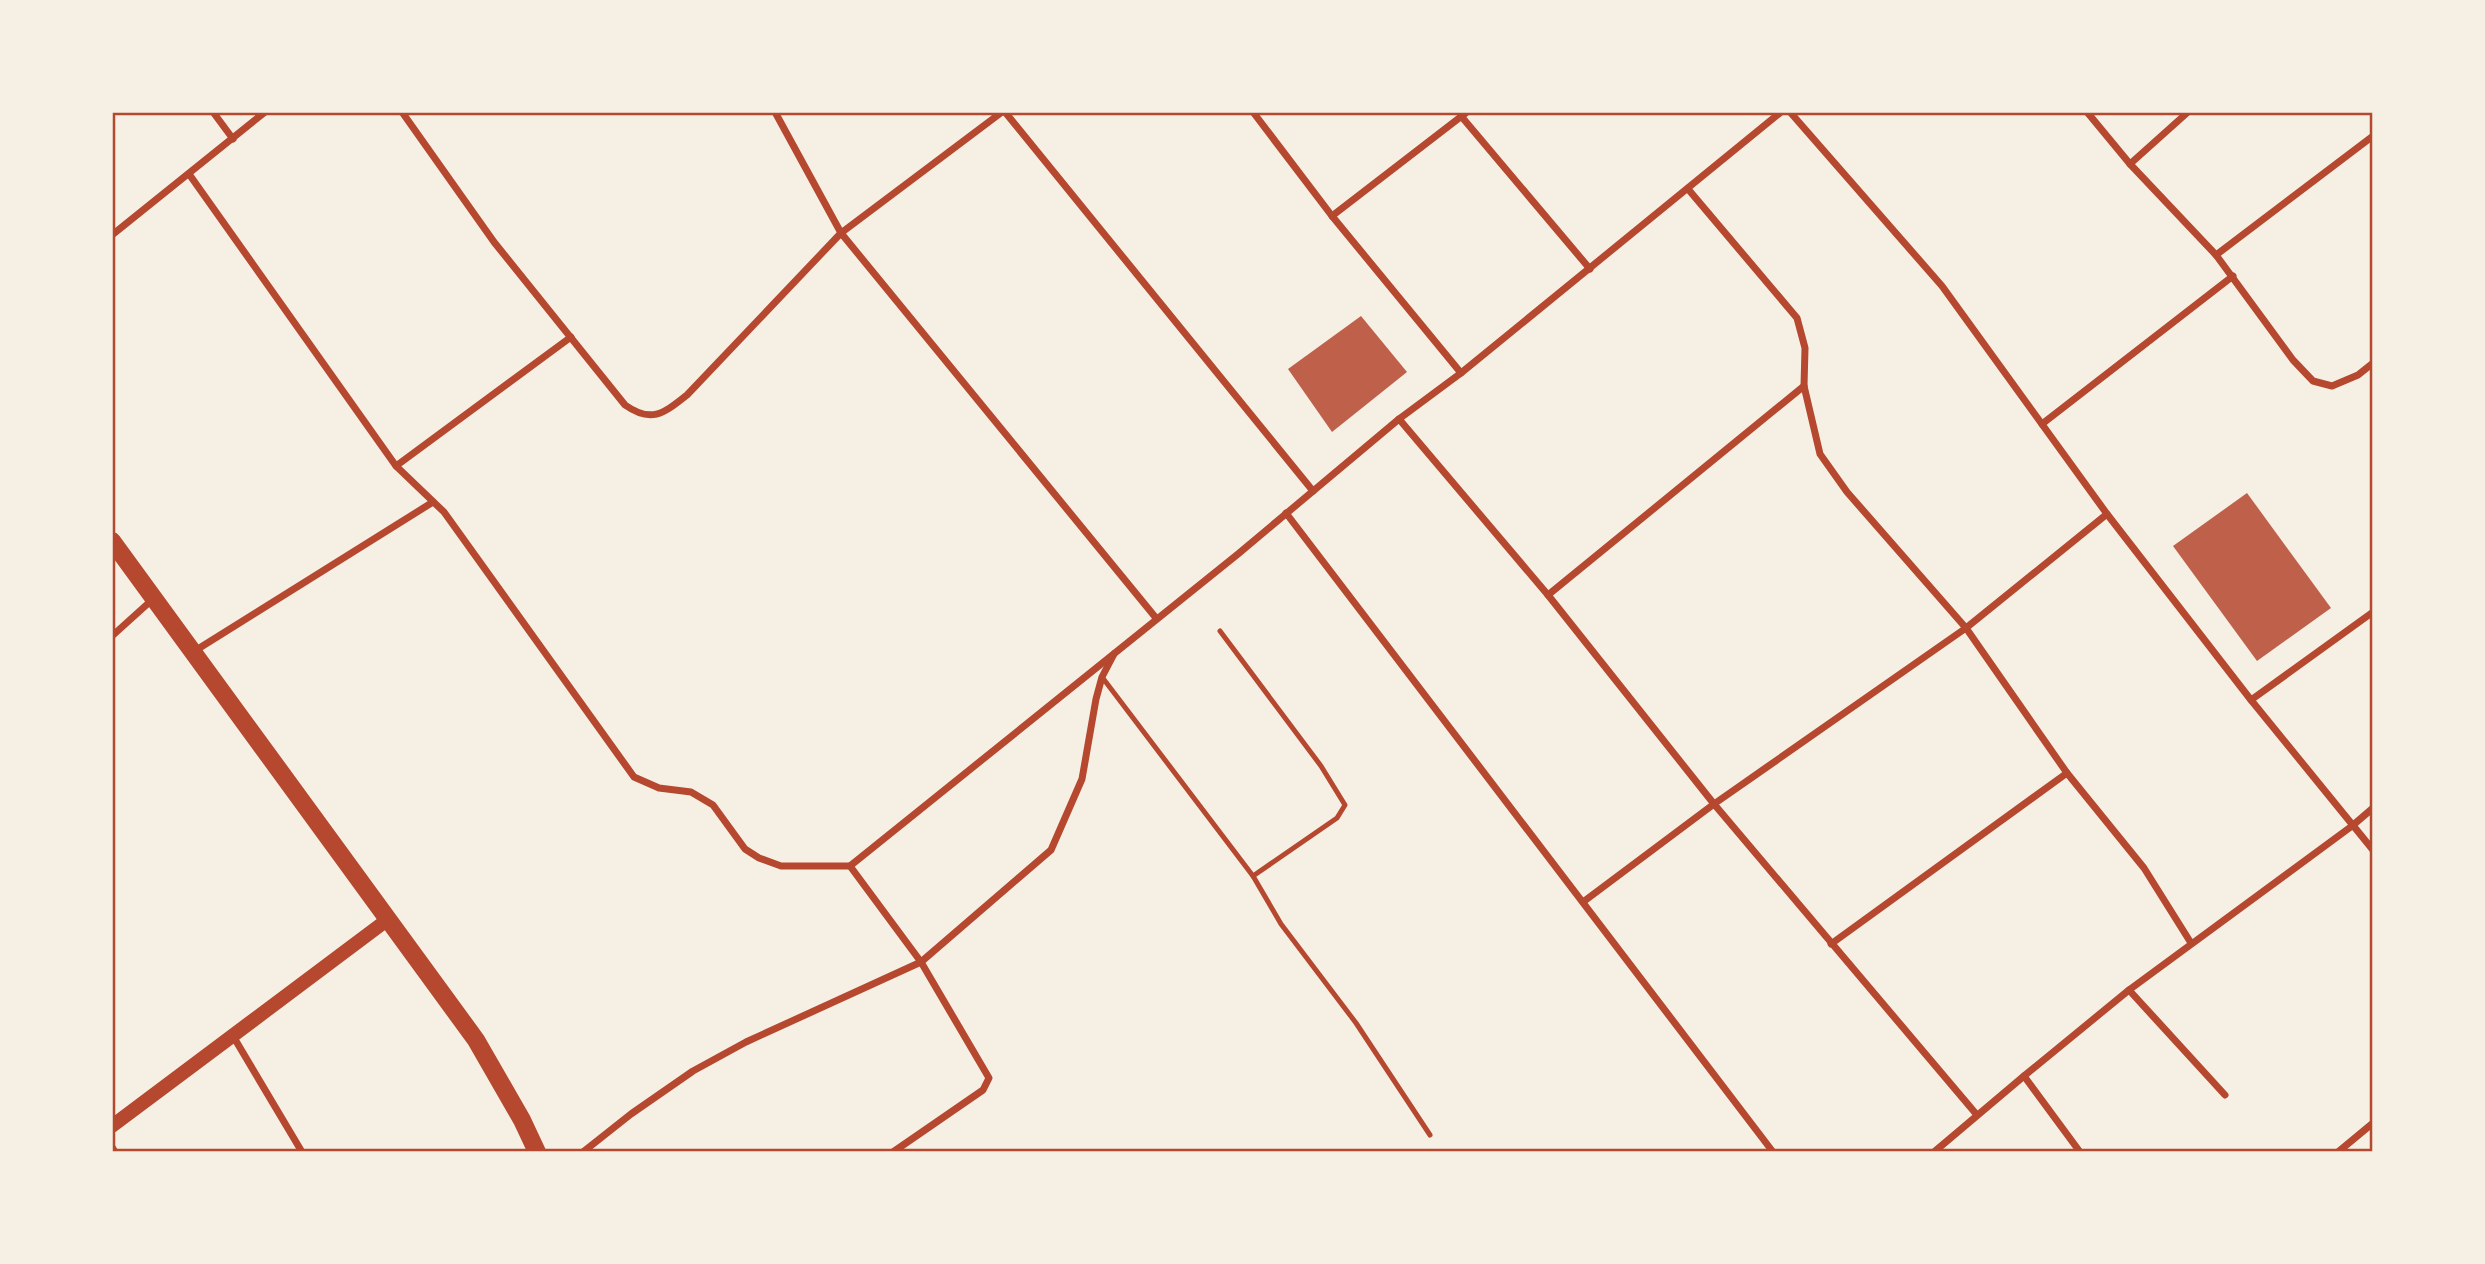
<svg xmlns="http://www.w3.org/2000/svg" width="2485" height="1264" viewBox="0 0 2485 1264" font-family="'Nunito Sans',sans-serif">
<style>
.building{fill:#bf614a}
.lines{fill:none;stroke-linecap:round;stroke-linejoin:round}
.service{stroke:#b5482f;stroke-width:5}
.minor{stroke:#b5482f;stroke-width:7}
.secondary{stroke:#b5482f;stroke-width:14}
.primary{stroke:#b5482f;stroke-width:18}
.neatline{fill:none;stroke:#b5482f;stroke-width:2.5}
</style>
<rect width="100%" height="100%" fill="#f6efe4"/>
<g class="building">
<polygon points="1361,316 1407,372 1332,432 1288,369"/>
<polygon points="2247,493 2331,608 2257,661 2173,546"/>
</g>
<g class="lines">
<g class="service">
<polyline points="1220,631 1321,766 1345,805 1337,818 1253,876"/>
<polyline points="1102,677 1253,876 1281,924 1356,1023 1430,1135"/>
</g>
<g class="minor">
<polyline points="213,112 233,139"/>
<path d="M402 112 494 242 625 405C652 424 664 413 687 395L841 233 1002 112"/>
<polyline points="775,112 841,233 1156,618"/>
<polyline points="1005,112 1313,491"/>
<polyline points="1253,112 1332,216 1461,373"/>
<polyline points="1790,112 1942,286 2107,514 2251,700 2373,850"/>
<polyline points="2087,112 2130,164 2216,255 2293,360 2313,381 2332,386 2358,375 2373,363"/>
<polyline points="1461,116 1590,269"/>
<polyline points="2130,164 2188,112"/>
<polyline points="189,174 396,466 444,512 634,777 659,788 691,792 713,805 745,849 759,858 781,866 850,866"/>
<polyline points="1332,216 1467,112"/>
<polyline points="112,235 265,112"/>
<polyline points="2216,255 2373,136"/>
<polyline points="1399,419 1548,595 1714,804 1977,1115"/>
<polyline points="2042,424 2233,276"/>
<polyline points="396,466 571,337"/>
<polyline points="1286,513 1773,1152"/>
<polyline points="1548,595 1804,386"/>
<polyline points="112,636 153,599"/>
<polyline points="193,652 433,502"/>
<polyline points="2251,700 2373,612"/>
<polyline points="2067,773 1966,628 2107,514"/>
<polyline points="1583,902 1714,804 1966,628 1847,492 1820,454 1804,386 1805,348 1797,318 1688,189"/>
<polyline points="1831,944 2067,773 2144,868 2191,943"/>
<polyline points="2129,990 2225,1095"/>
<polyline points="233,1036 302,1152"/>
<polyline points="2024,1076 2080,1152"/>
<polyline points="112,1147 115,1152"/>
<polyline points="583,1152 631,1114 693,1071 746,1042 921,962 1051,850 1082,779 1096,699 1102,677 1114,654"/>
<polyline points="893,1152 983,1090 989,1078 921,962 850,866 1238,554 1399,419 1461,373 1781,112"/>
<polyline points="1934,1152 2024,1076 2129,990 2352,826 2373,808"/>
<polyline points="2338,1152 2373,1123"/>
</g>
<polyline class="secondary" points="112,1126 387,920"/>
<polyline class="primary" points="112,541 476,1040 522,1120 537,1152"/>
</g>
<rect width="2485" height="1264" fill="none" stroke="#f6efe4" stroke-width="228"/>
<rect x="114" y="114" width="2257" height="1036" class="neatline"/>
</svg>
